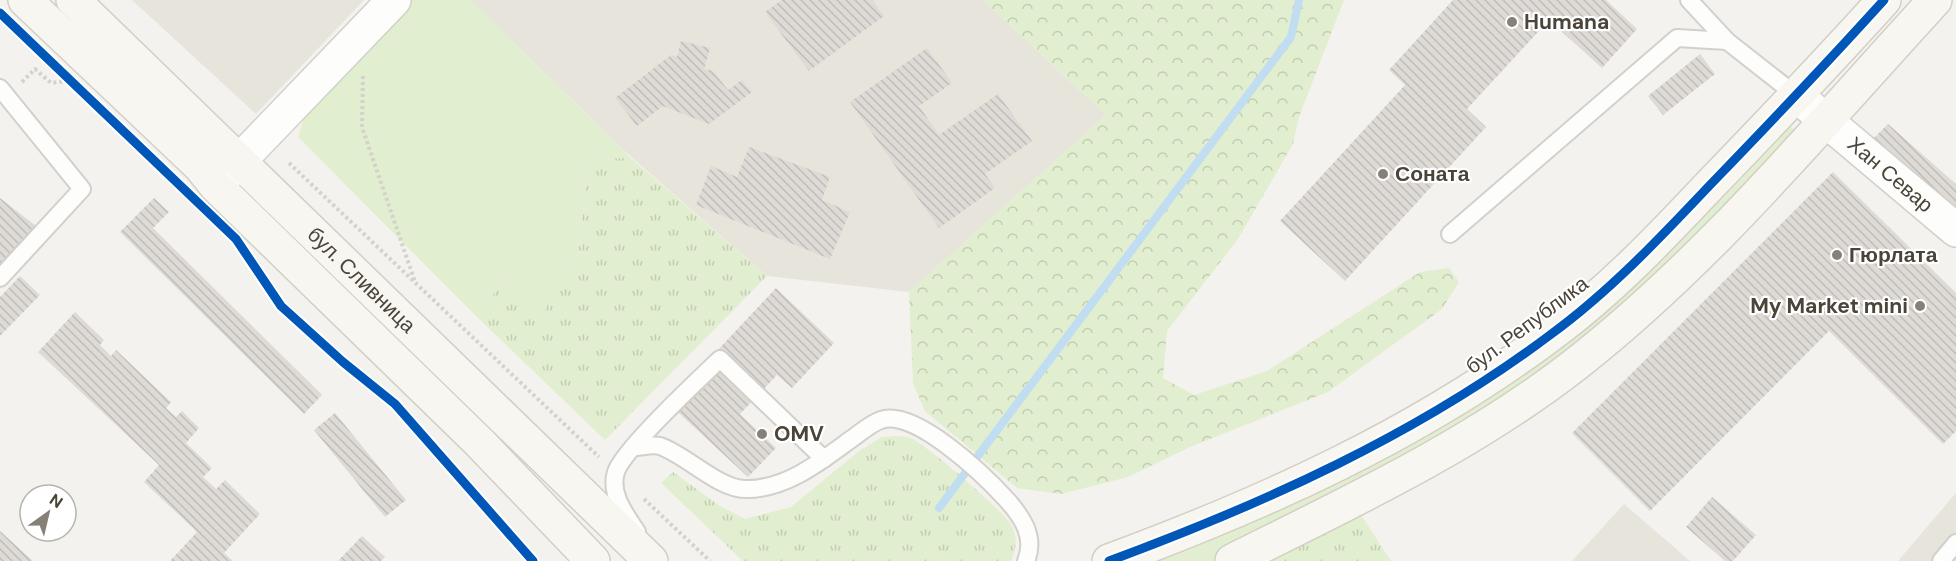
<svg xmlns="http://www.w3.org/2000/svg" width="1956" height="561" viewBox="0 0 1956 561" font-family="'DM Sans',sans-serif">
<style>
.residential{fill:#e7e4dc}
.grass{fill:#e1eecf}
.forest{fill:url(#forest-crowns)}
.park{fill:url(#park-tufts)}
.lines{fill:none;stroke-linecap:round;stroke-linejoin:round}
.stream{stroke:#c0ddf1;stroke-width:8}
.building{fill:url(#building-back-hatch)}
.lane-casing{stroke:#d2d0cb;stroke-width:20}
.street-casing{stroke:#d2d0cb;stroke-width:36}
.secondary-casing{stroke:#d3cfc5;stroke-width:36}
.path{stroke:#d3d2cc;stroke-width:4;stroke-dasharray:3 3;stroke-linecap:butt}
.lane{stroke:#fdfdfc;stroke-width:16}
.street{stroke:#fdfdfc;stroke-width:33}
.secondary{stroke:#f7f6f1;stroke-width:33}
.cycleway-casing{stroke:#fff;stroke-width:13}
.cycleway{stroke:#0057b8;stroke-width:9}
.poi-dot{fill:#868178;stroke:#fff;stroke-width:2}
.labels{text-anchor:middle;stroke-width:4.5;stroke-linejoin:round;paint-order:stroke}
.poi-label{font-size:21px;font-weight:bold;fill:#4b4439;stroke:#fff;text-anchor:start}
.street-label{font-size:21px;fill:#4b4439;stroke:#fff}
</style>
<defs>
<pattern id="forest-crowns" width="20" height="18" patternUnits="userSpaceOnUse" patternTransform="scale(1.5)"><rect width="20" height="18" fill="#e1eecf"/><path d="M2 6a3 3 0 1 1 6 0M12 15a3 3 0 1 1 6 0" fill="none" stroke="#c3cdb2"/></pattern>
<pattern id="park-tufts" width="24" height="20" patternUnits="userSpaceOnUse" patternTransform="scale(1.5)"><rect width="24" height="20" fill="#e1eecf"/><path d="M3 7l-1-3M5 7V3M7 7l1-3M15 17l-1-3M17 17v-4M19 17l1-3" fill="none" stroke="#c3cdb2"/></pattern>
<pattern id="building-back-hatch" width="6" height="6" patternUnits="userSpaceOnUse" patternTransform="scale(1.5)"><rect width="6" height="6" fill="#dedbd6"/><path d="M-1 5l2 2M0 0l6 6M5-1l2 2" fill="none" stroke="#c0bdb8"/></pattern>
</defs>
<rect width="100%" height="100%" fill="#f4f2ee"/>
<g class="residential">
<polygon points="132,0 364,0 256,114"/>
<polygon points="470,0 983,0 1106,115 909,292 767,276 620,147"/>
<polygon points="1956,493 1956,561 1898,561"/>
<polygon points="1624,504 1690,561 1572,561"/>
</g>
<g class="grass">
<polygon points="408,0 470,0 631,158 590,159 577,259 542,315 505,279 476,316 298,137 308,105"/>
<polygon points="1777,115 1807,140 1631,319 1232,561 1109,561 1482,383"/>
</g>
<polygon class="forest" points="983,0 1344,0 1299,117 1293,144 1238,239 1167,331 1163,378 1194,395 1267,371 1420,272 1449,268 1459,282 1442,309 1328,392 1190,447 1128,477 1061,494 1017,488 925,411 913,383 909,292 1106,115"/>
<g class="park">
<polygon points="631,158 767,276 605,440 476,316 505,279 542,314 577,259 590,159"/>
<path d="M882 437C891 437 903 435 910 438 924 442 1007 514 1012 526 1018 540 1016 548 1011 561H743L661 483 673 472 720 506 745 519 791 507 859 451Z"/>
<polygon points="1352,501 1391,561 1220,561"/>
</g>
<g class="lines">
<polyline class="stream" points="939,508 1291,37 1299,0"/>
</g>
<g class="building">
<polygon points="782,0 872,0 884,16 809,71 765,12"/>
<polygon points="1453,0 1606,0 1637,29 1602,68 1549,20 1467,109 1486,127 1345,281 1280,221 1405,85 1389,70"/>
<polygon points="681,41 710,48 704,69 713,71 728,90 742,80 752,92 709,124 663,106 637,126 615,98 671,55 677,57"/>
<polygon points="927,48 952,83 919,106 939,135 998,94 1032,141 985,174 995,188 939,228 850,102"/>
<polygon points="1700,54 1715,74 1663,115 1648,96"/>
<polygon points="1888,124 1956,184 1956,215 1871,141"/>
<polygon points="749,147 830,177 822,200 850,212 830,259 696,205 711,166 737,177"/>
<polygon points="1833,172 1956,293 1956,431 1943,444 1829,331 1650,511 1572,433"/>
<polygon points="0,198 36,226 0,264"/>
<polygon points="154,198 169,212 153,228 322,395 304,414 120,232"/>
<polygon points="20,276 40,295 0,336 0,297"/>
<polygon points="776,288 834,343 792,388 777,375 740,414 776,448 748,477 668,403"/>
<polygon points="75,312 104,340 100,345 111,356 116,350 171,402 166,408 176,417 182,411 199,428 186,443 212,468 203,477 216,489 225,480 260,514 224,553 233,561 170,561 197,532 144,482 159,465 38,352"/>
<polygon points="335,413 406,500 385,517 314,430"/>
<polygon points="1712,497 1756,535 1733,561 1725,561 1686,527"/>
<polygon points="0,531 33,561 0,561"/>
<polygon points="362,536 385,557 381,561 338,561"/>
</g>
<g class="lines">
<defs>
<g id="lane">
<polyline points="1689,0 1727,41 1797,96"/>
<polyline points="0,88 82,189 0,278"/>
<polyline points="1450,234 1677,38 1727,41"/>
<path d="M633 447C641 447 653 444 660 446 686 455 719 489 745 489 785 490 820 462 850 440 859 434 871 423 881 420 915 408 985 476 1007 500 1022 517 1036 537 1026 561"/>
<path d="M637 532C626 515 609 494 616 472 623 450 699 379 720 359L824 459"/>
<polyline points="1941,561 1956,543"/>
</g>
<g id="street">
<path id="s1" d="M1797 96 1956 230"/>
<polyline points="219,182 394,0"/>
</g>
<g id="secondary">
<polyline points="25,0 200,166 216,186 479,442 593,561"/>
<path id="s2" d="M73 0 651 561"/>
<path d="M1109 561C1263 504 1417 435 1550 335 1609 292 1660 238 1710 185 1769 124 1827 63 1884 0"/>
<path d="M1232 561C1350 502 1471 446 1576 364 1710 259 1820 125 1935 0"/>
</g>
</defs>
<use href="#lane" class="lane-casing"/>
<use href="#street" class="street-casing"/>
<use href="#secondary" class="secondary-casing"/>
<g class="path">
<polyline points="363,76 362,127 415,282"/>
<polyline points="22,82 35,69 51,83 66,81"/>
<polyline points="289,163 599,457"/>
<polyline points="644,499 710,561"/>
</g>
<use href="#lane" class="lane"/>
<use href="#street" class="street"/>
<use href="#secondary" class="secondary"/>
<defs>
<g id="cycleway">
<polyline points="0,13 236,239 281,306 343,362 395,404 533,561"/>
<path d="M1109 561C1263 504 1417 435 1550 335 1609 292 1660 238 1710 185 1769 124 1827 63 1884 0"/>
</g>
</defs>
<use href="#cycleway" class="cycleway-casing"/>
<use href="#cycleway" class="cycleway"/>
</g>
<g class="poi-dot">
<circle cx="1512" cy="22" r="6"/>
<circle cx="1383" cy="174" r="6"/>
<circle cx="1837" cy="255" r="6"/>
<circle cx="1920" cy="306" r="6"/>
<circle cx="762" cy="434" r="6"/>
</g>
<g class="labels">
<g class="poi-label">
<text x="1524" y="29">Humana</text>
<text x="1395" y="181">Соната</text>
<text x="1849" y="262">Гюрлата</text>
<text x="1908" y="313" text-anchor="end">My Market mini</text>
<text x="774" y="441">OMV</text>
</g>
<g class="street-label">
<text dy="7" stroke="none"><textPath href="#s1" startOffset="122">Хан Севар</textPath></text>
<text dy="7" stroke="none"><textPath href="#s2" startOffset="402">бул. Сливница</textPath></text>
<text transform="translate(1527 325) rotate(-37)" y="7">бул. Република</text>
</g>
</g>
<g transform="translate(48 513) rotate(34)"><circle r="28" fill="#ffffff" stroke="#b7b4b0" stroke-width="1.5"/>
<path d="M0-4.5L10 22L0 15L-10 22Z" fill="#868178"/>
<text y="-9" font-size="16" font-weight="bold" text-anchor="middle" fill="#4b4439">N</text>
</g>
</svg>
